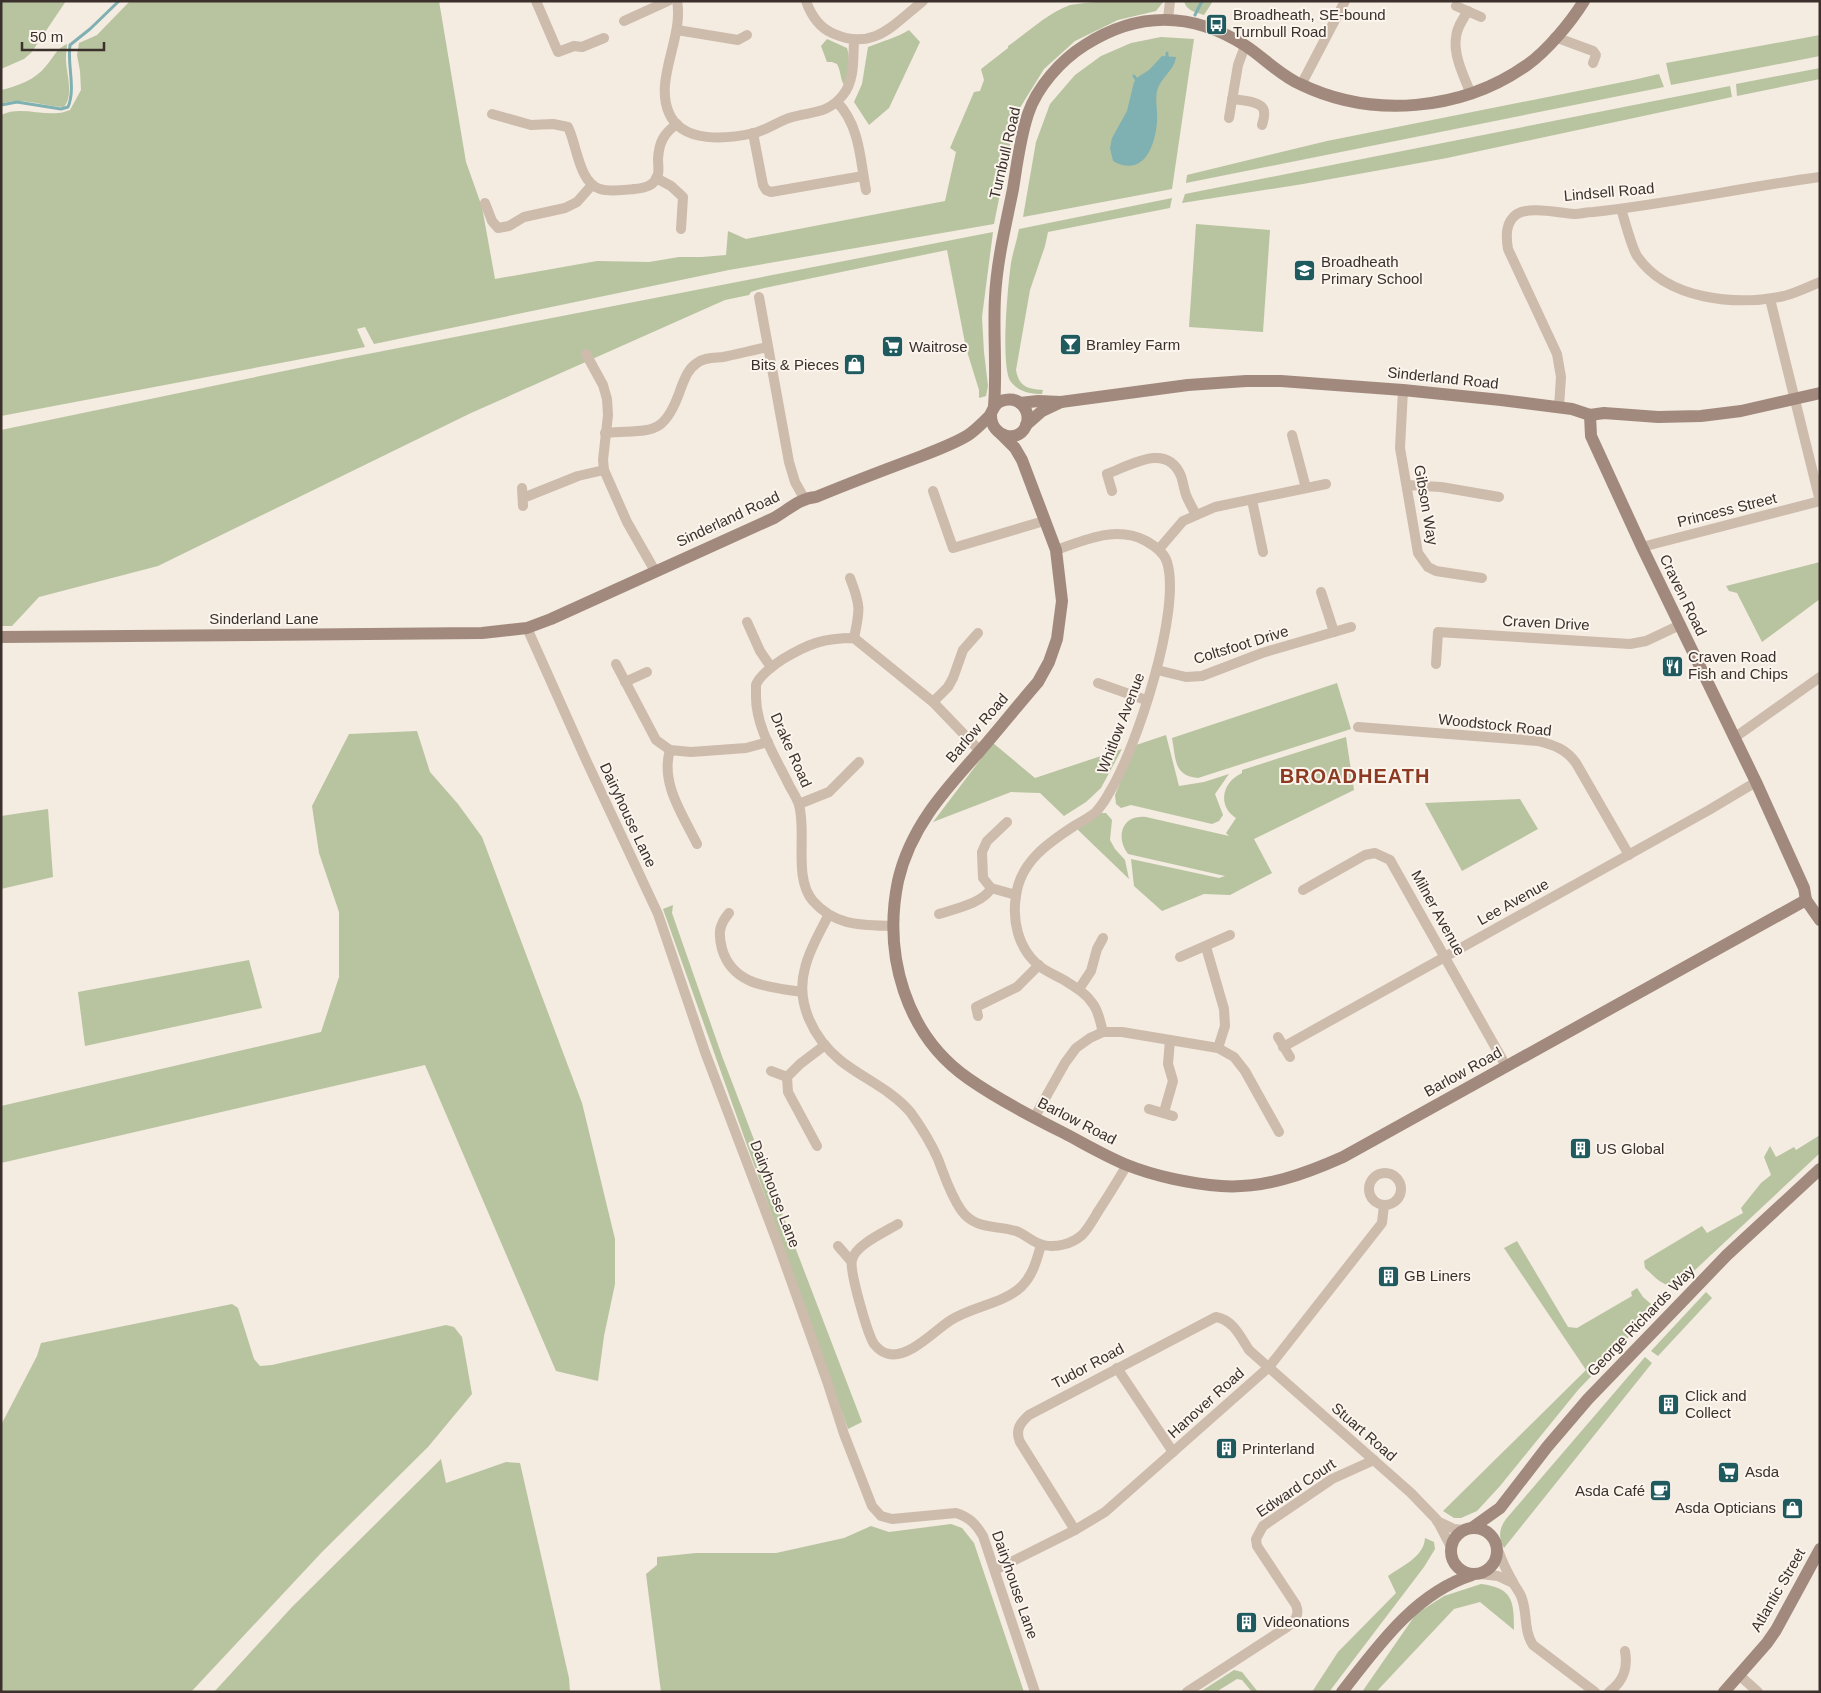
<svg xmlns="http://www.w3.org/2000/svg" width="1821" height="1693" viewBox="0 0 1821 1693" font-family="Helvetica,sans-serif">
<style>
.green{fill:#b8c4a0}
.water{fill:#7fb0b2}
.lines{fill:none;stroke-linecap:round;stroke-linejoin:round}
.stream{stroke:#7fb0b2;stroke-width:3}
.street{stroke:#cdbbac;stroke-width:10}
.secondary{stroke:#a18a7d;stroke-width:12}
.labels{text-anchor:middle;stroke-width:4;stroke-linejoin:round;paint-order:stroke}
.poi-label{font-size:15px;fill:#3b302b;stroke:#fbf5ee;text-anchor:start}
.street-label{font-size:15px;fill:#3b302b;stroke:#fbf5ee}
.district-label{font-size:20px;font-weight:bold;letter-spacing:1px;fill:#8c3b22;stroke:#fbf5ee}
</style>
<rect width="100%" height="100%" fill="#f4ebe1"/>
<g class="green">
<polygon points="1,1 66,1 31,53 24,59 1,69"/>
<path d="M130 1H439L466 162 482 207 495 279 597 261 649 262 679 257H702L726 255 728 231 746 239 945 201 956 152 950 148 974 92 980 91 984 80 981 69 1008 48V46C1028 32 1048 13 1070 5 1095 0 1138 1 1164 1L1156 11 1118 20 1075 41 1044 69 1018 111 1007 158 994 224 729 270 374 344 365 327 357 329 365 347 1 416V115C18 106 40 115 58 113 62 113 66 111 70 110L81 90 80 71 77 55 79 43 97 35Z"/>
<path d="M1184 1H1213L1204 15C1196 12 1186 11 1184 1Z"/>
<path d="M909 30 920 42 889 108 869 125 854 102 862 84 868 47C883 41 896 38 909 30Z"/>
<polygon points="1820,35 1820,56 1671,85 1666,63"/>
<polygon points="1161,37 1194,39 1172,189 1023,217 1036,142 1050,104 1075,75 1101,56 1131,43"/>
<path d="M827 39 847 48C851 60 848 74 844 85 840 78 841 71 837 64L832 62H827L821 46Z"/>
<path d="M67 44C67 48 66 52 66 56 65 71 75 94 64 107 43 107 22 96 1 104V90C18 86 35 80 46 66 54 57 56 49 67 44Z"/>
<polygon points="1820,68 1820,79 1737,96 1736,84"/>
<polygon points="1659,74 1664,87 1186,183 1187,175 1327,141 1633,80"/>
<polygon points="1730,86 1732,97 1447,158 1303,184 1182,203 1185,194"/>
<path d="M1172 198 1170 208 1048 232 1045 246 1030 290 1016 370C1019 387 1028 389 1043 390L1042 394C1031 394 1019 392 1011 382 1000 369 1008 283 1011 263 1013 252 1017 240 1019 229Z"/>
<polygon points="1196,224 1270,230 1263,332 1189,327"/>
<polygon points="993,232 982,317 984,352 988,386 986,396 979,398 979,390 966,348 947,250 760,289 751,292 749,295 725,300 471,413 158,566 39,597 12,626 1,626 1,430 342,359"/>
<polygon points="1820,562 1820,599 1762,642 1737,593 1729,591 1726,586"/>
<path d="M1337 683 1351 729 1198 778C1173 776 1176 758 1172 738Z"/>
<polygon points="417,731 430,772 458,804 482,837 582,1103 615,1239 615,1284 604,1336 598,1381 556,1371 425,1065 1,1163 1,1106 321,1032 339,977 339,912 319,853 312,806 349,734"/>
<polygon points="1166,735 1179,786 1204,782 1229,774 1215,794 1223,815 1219,821 1212,824 1131,805 1121,808 1116,804 1115,795 1136,745"/>
<path d="M1346 737 1354 790 1254 839 1272 873 1230 895 1204 894 1162 911 1134 886 1131 859 1219 878 1225 876 1128 854C1115 837 1122 814 1146 817L1229 836 1226 833 1236 818C1217 806 1222 782 1242 773V770Z"/>
<polygon points="993,743 1035,778 1122,749 1101,788 1086,802 1064,816 1040,793 1011,792 933,822"/>
<polygon points="1520,799 1538,829 1462,871 1425,803"/>
<polygon points="48,809 53,877 1,889 1,816"/>
<polygon points="1101,813 1106,813 1112,820 1110,840 1115,849 1125,860 1129,879 1077,829"/>
<polygon points="673,905 672,913 722,1056 862,1422 848,1429 663,909"/>
<polygon points="249,960 262,1008 85,1046 78,992"/>
<path d="M1820 1135V1153L1680 1284C1666 1291 1654 1276 1645 1268L1644 1261 1647 1259 1702 1226 1707 1233 1743 1213 1741 1208 1761 1183 1771 1175 1764 1157 1770 1146 1776 1157 1794 1147 1796 1150Z"/>
<polygon points="1517,1241 1568,1327 1577,1328 1632,1296 1631,1292 1637,1288 1643,1297 1651,1304 1651,1311 1648,1317 1578,1390 1500,1486 1477,1511 1461,1518 1454,1518 1443,1511 1586,1370 1504,1248"/>
<polygon points="1706,1292 1712,1298 1658,1356 1651,1351"/>
<polygon points="232,1304 238,1308 254,1359 260,1366 272,1365 446,1325 454,1327 462,1337 472,1394 428,1447 322,1552 191,1692 1,1692 1,1425 37,1356 41,1343"/>
<path d="M1645 1357 1652 1363 1504 1548C1498 1537 1499 1529 1506 1519Z"/>
<polygon points="441,1459 446,1483 506,1462 520,1463 569,1678 570,1692 214,1692 292,1607"/>
<polygon points="951,1524 962,1528 974,1543 1024,1692 661,1692 646,1574 657,1565 657,1557 696,1553 776,1553 844,1538 871,1526 889,1532"/>
<path d="M1425 1538 1434 1542 1435 1549 1424 1567 1329 1692H1312L1338 1652 1396 1593 1388 1576C1402 1566 1424 1557 1425 1538Z"/>
<path d="M1481 1584C1513 1588 1514 1601 1514 1630L1480 1602 1454 1609 1376 1692H1362L1416 1614 1444 1596Z"/>
<polygon points="1234,1670 1242,1672 1258,1692 1252,1692 1242,1680 1237,1679 1216,1692 1200,1692"/>
</g>
<path class="water" d="M1162 56 1176 57C1174 71 1161 77 1157 91 1155 101 1158 112 1157 122 1155 147 1143 178 1113 161L1110 148 1112 138 1127 111 1134 82 1138 77 1149 70Z"/>
<g class="lines">
<g class="stream">
<polyline points="1195,15 1202,1"/>
<polyline points="1167,57 1167,53"/>
<polyline points="1134,76 1136,79"/>
<path d="M1 105 17 102 61 109 68 107C76 88 67 65 70 45L90 29 119 1"/>
</g>
<g class="street">
<polyline points="536,1 558,52 574,46 582,47 604,38"/>
<path d="M677 1C684 37 654 79 669 113 682 144 728 139 754 133 767 130 777 122 789 118 811 111 827 115 843 95 855 80 853 58 854 40"/>
<path d="M806 1C811 15 819 27 832 33 873 52 893 25 923 1"/>
<polyline points="1456,6 1481,17"/>
<path d="M1468 11C1463 19 1457 27 1456 37 1453 55 1464 77 1471 94"/>
<polyline points="1168,19 1170,1"/>
<polyline points="624,21 668,1"/>
<polyline points="677,30 738,40 747,35"/>
<polyline points="1555,37 1593,51 1596,55 1593,63"/>
<polyline points="1301,85 1345,1"/>
<path d="M1232 99C1240 100 1264 101 1264 112 1265 116 1263 121 1262 125"/>
<path d="M837 102C860 126 860 159 866 190"/>
<path d="M492 114 531 125 553 124 568 127C577 145 579 183 600 189 610 192 624 190 634 189 645 188 655 186 658 174 659 170 658 164 658 159 659 142 664 133 677 124"/>
<polyline points="1229,118 1238,65 1245,46"/>
<polyline points="753,133 763,185 766,190 771,192 863,176"/>
<polyline points="656,178 671,186 683,197 681,229"/>
<polyline points="485,203 492,221 498,228 509,226 524,217 565,208 577,202 592,185"/>
<path d="M1621 209C1625 221 1631 246 1637 256 1667 300 1736 306 1784 296 1796 293 1808 287 1820 282"/>
<polyline points="759,297 789,462 795,482 804,498"/>
<polyline points="1770,299 1820,501"/>
<polyline points="586,354 603,385 607,399 608,415 603,460 604,470 627,522 655,571"/>
<polyline points="1403,390 1400,448 1418,553 1428,567 1436,571 1482,578"/>
<path d="M1559 407 1561 377 1557 354 1508 249C1506 237 1505 222 1517 214 1530 206 1559 213 1574 214 1580 214 1587 212 1593 212 1669 204 1744 187 1820 177"/>
<path d="M605 433C652 429 664 438 681 388 685 378 688 369 697 363 705 357 714 358 723 357 738 354 753 350 768 347"/>
<polyline points="1292,435 1306,488"/>
<polyline points="1407,485 1441,487 1499,497"/>
<polyline points="522,488 523,506"/>
<polyline points="933,491 953,548 1044,521"/>
<path d="M1112 491 1107 474C1131 465 1167 442 1181 476 1183 482 1184 489 1186 495 1189 502 1193 509 1196 515"/>
<polyline points="523,498 578,476 604,470"/>
<polyline points="1252,500 1263,552"/>
<polyline points="1642,547 1820,501"/>
<polyline points="1159,549 1183,521 1215,507 1326,484"/>
<path d="M1056 550C1085 540 1117 525 1146 541 1155 546 1164 552 1167 562 1182 610 1136 750 1109 793 1106 799 1101 806 1096 812 1090 817 1081 822 1074 826 1048 843 1020 862 1016 896 1012 920 1018 948 1038 965 1045 971 1055 975 1064 980 1075 987 1086 993 1093 1004 1099 1012 1100 1022 1103 1032"/>
<path d="M850 578C861 606 860 610 854 638"/>
<polyline points="1321,592 1334,632"/>
<polyline points="747,622 760,651 771,667"/>
<path d="M527 628 586 760 658 914 705 1052 779 1247 827 1381 844 1434 872 1506 881 1516 892 1519 956 1513C969 1517 976 1524 983 1536L1035 1692"/>
<polyline points="616,664 656,740 670,750 691,752 746,748 768,742"/>
<polyline points="1436,664 1438,632 1630,644 1646,641 1680,625"/>
<polyline points="1157,670 1186,677 1202,676 1262,653 1351,627"/>
<polyline points="625,682 647,672"/>
<polyline points="1098,683 1146,700"/>
<polyline points="933,702 948,687 953,678 963,650 978,633"/>
<path d="M1358 727 1538 741C1554 745 1566 749 1576 763L1629 855"/>
<polyline points="1734,738 1820,677"/>
<path d="M670 750C660 783 683 815 697 844"/>
<polyline points="799,804 829,792 859,762"/>
<polyline points="1007,822 987,841 982,852 983,878 991,888 1016,895"/>
<polyline points="1303,890 1365,855 1375,853 1390,860 1506,1066"/>
<path d="M729 913C719 925 718 933 722 949 733 986 770 987 802 992"/>
<path d="M939 914C954 909 984 903 991 888"/>
<path d="M828 916C820 932 809 950 805 968 795 1003 814 1039 841 1061 864 1079 892 1090 911 1113 921 1127 931 1143 938 1159 945 1177 950 1194 961 1210 975 1230 996 1225 1016 1231 1025 1234 1033 1243 1043 1245 1056 1248 1072 1244 1082 1235 1089 1228 1094 1218 1099 1210 1109 1195 1118 1180 1127 1165"/>
<path d="M892 926C861 925 835 926 813 901 793 878 807 833 799 805 797 798 792 791 789 785 776 758 756 728 756 697 756 694 756 689 756 685 759 676 775 664 783 659 808 644 823 638 854 638L933 702 980 751"/>
<polyline points="1206,947 1224,1009 1225,1026 1218,1048"/>
<polyline points="1180,957 1230,935"/>
<polyline points="1079,989 1091,971 1097,949 1103,938"/>
<polyline points="978,1016 976,1007 1017,987 1039,965"/>
<polyline points="1278,1037 1290,1057"/>
<polyline points="1283,1047 1709,810 1756,782"/>
<polyline points="771,1071 787,1077"/>
<polyline points="1149,1109 1173,1116"/>
<polyline points="1164,1112 1173,1081 1168,1064 1170,1040"/>
<polyline points="1034,1118 1065,1063 1076,1048 1090,1038 1103,1032 1122,1032 1218,1048 1234,1057 1245,1071 1279,1132"/>
<polyline points="817,1146 788,1092 787,1077 800,1064 825,1045"/>
<circle cx="1385" cy="1189" r="16"/>
<path d="M898 1224C885 1232 855 1245 852 1260 849 1271 868 1335 874 1344 878 1349 883 1353 889 1354 910 1358 935 1330 951 1320 973 1306 1003 1304 1022 1286 1033 1275 1037 1259 1041 1245"/>
<polyline points="838,1246 851,1261"/>
<polyline points="1117,1368 1173,1452"/>
<polyline points="1437,1521 1454,1529 1465,1530"/>
<path d="M1075 1530 1020 1442C1015 1430 1020 1423 1029 1415L1216 1317C1233 1320 1240 1336 1249 1350L1411 1493 1437 1520 1451 1547"/>
<path d="M1498 1550C1502 1561 1507 1572 1513 1582 1515 1587 1519 1591 1521 1596 1528 1612 1523 1630 1533 1645L1595 1692"/>
<polyline points="995,1570 1075,1530 1105,1512 1269,1367 1382,1223 1384,1205"/>
<polyline points="1480,1574 1498,1576 1513,1583"/>
<polyline points="1739,1675 1758,1692"/>
<path d="M1187 1692 1287 1627C1295 1621 1300 1615 1296 1605L1257 1546 1256 1539 1263 1526 1332 1479 1374 1460"/>
<path d="M1609 1692C1624 1681 1628 1668 1625 1651"/>
</g>
<g class="secondary">
<polyline points="1020,403 1038,401 1061,402 1188,385 1246,381 1281,381 1403,390 1501,400 1572,409 1590,415 1604,413 1658,417 1701,416 1741,411 1820,393"/>
<path d="M994 406C997 370 993 333 995 297 997 260 1006 224 1013 189 1017 164 1020 138 1028 114 1037 87 1061 60 1085 45 1138 11 1193 12 1246 46 1264 58 1280 75 1300 84 1372 119 1462 111 1527 65 1547 51 1571 22 1584 1"/>
<polyline points="1590,415 1591,436 1642,547 1756,782 1804,888 1806,900 1820,920"/>
<polyline points="1026,425 1042,411 1061,402"/>
<path d="M1001 434 1015 448 1022 460 1056 550 1062 601 1057 639 1049 662 1038 682C1018 705 999 729 979 752 944 791 910 828 898 881 883 954 905 1035 969 1079 999 1100 1032 1117 1064 1133 1085 1144 1105 1156 1127 1165 1154 1176 1192 1184 1221 1186 1264 1189 1305 1174 1343 1157L1806 900"/>
<path d="M1 637 482 633 527 628 551 619 774 518C788 510 800 498 816 497 850 483 884 470 919 457 932 452 961 441 971 433 975 430 987 419 990 415 994 408 996 401 1005 400 1019 397 1030 409 1027 423 1021 445 990 438 991 414"/>
<circle cx="1474" cy="1551" r="23"/>
<polyline points="1472,1528 1500,1508 1547,1447 1588,1399 1675,1309 1727,1255 1820,1169"/>
<path d="M1342 1692C1377 1647 1415 1593 1472 1575"/>
<polyline points="1724,1692 1767,1643 1776,1630 1820,1549"/>
</g>
</g>
<defs>
<symbol id="bus-square" viewBox="-11 -11 22 22"><rect x="-9" y="-9" width="18" height="18" rx="4" fill="#1f5a5e" stroke="#fbf5ee"/><path d="M-5-6H5V4H4V6H2V4H-2V6H-4V4H-5ZM-3.5-4V0h7V-4ZM-3.5 1.2v1.5H-2V1.2ZM2 1.2v1.5H3.5V1.2Z" fill="#fff"/></symbol>
<symbol id="school-square" viewBox="-11 -11 22 22"><rect x="-9" y="-9" width="18" height="18" rx="4" fill="#1f5a5e" stroke="#fbf5ee"/><path d="M0-5L7-2L0 1L-7-2ZM-4 1L0 2.5L4 1V4Q0 6-4 4Z" fill="#fff"/></symbol>
<symbol id="bar-square" viewBox="-11 -11 22 22"><rect x="-9" y="-9" width="18" height="18" rx="4" fill="#1f5a5e" stroke="#fbf5ee"/><path d="M-6-5H6L.8 .8V4.5H3.5V6h-7V4.5H-.8V.8Z" fill="#fff"/></symbol>
<symbol id="supermarket-square" viewBox="-11 -11 22 22"><rect x="-9" y="-9" width="18" height="18" rx="4" fill="#1f5a5e" stroke="#fbf5ee"/><path d="M-6-5.5h2.5l.6 2H6L4.5 2H-2.5L-4.4-4H-6ZM-1.5 3.2a1.3 1.3 0 1 0 .1 0ZM3 3.2a1.3 1.3 0 1 0 .1 0Z" fill="#fff"/></symbol>
<symbol id="shop-square" viewBox="-11 -11 22 22"><rect x="-9" y="-9" width="18" height="18" rx="4" fill="#1f5a5e" stroke="#fbf5ee"/><path d="M-5-2.5h2.3a2.7 3.5 0 0 1 5.4 0H5L5.5 6h-11ZM-1.5-2.5h3a1.5 2.3 0 0 0-3 0Z" fill="#fff"/></symbol>
<symbol id="restaurant-square" viewBox="-11 -11 22 22"><rect x="-9" y="-9" width="18" height="18" rx="4" fill="#1f5a5e" stroke="#fbf5ee"/><path d="M-5-6h1v4h1v-4h1v4h1v-4h1v5L-1.5 .5V6h-2V.5L-5-1ZM5-6V6H3V1.5H1.5Q1.5-4 5-6Z" fill="#fff"/></symbol>
<symbol id="building-square" viewBox="-11 -11 22 22"><rect x="-9" y="-9" width="18" height="18" rx="4" fill="#1f5a5e" stroke="#fbf5ee"/><path d="M-4-6H4V6H1V3H-1V6H-4ZM-2.5-4.3h1.7v1.8h-1.7ZM.8-4.3h1.7v1.8H.8ZM-2.5-1h1.7V.8h-1.7ZM.8-1h1.7V.8H.8Z" fill="#fff"/></symbol>
<symbol id="cafe-square" viewBox="-11 -11 22 22"><rect x="-9" y="-9" width="18" height="18" rx="4" fill="#1f5a5e" stroke="#fbf5ee"/><path d="M-5.5-4.5H6V0H3Q3 3.5 0 3.5H-2.5Q-5.5 3.5-5.5 0ZM3-3.2v2h1.7v-2ZM-6 4.5H4V6H-6Z" fill="#fff"/></symbol>
</defs>
<g fill-rule="evenodd">
<use href="#bus-square" x="1204" y="12" width="25" height="25"/>
<use href="#school-square" x="1292" y="258" width="25" height="25"/>
<use href="#bar-square" x="1058" y="332" width="25" height="25"/>
<use href="#supermarket-square" x="880" y="334" width="25" height="25"/>
<use href="#shop-square" x="842" y="352" width="25" height="25"/>
<use href="#restaurant-square" x="1660" y="654" width="25" height="25"/>
<use href="#building-square" x="1568" y="1136" width="25" height="25"/>
<use href="#building-square" x="1376" y="1264" width="25" height="25"/>
<use href="#building-square" x="1656" y="1392" width="25" height="25"/>
<use href="#building-square" x="1214" y="1436" width="25" height="25"/>
<use href="#supermarket-square" x="1716" y="1460" width="25" height="25"/>
<use href="#cafe-square" x="1648" y="1478" width="25" height="25"/>
<use href="#shop-square" x="1780" y="1496" width="25" height="25"/>
<use href="#building-square" x="1234" y="1610" width="25" height="25"/>
</g>
<g class="labels">
<g class="poi-label">
<text x="1233" y="20">Broadheath, SE-bound<tspan x="1233" dy="17">Turnbull Road</tspan></text>
<text x="1321" y="267">Broadheath<tspan x="1321" dy="17">Primary School</tspan></text>
<text x="1086" y="350">Bramley Farm</text>
<text x="909" y="352">Waitrose</text>
<text x="839" y="370" text-anchor="end">Bits &amp; Pieces</text>
<text x="1688" y="662">Craven Road<tspan x="1688" dy="17">Fish and Chips</tspan></text>
<text x="1596" y="1154">US Global</text>
<text x="1404" y="1281">GB Liners</text>
<text x="1685" y="1401">Click and<tspan x="1685" dy="17">Collect</tspan></text>
<text x="1242" y="1454">Printerland</text>
<text x="1745" y="1477">Asda</text>
<text x="1645" y="1496" text-anchor="end">Asda Café</text>
<text x="1776" y="1513" text-anchor="end">Asda Opticians</text>
<text x="1263" y="1627">Videonations</text>
</g>
<g class="street-label">
<text transform="translate(1005 153) rotate(-77)" y="5">Turnbull Road</text>
<text transform="translate(1609 192) rotate(-5)" y="5">Lindsell Road</text>
<text transform="translate(1443 378) rotate(6)" y="5">Sinderland Road</text>
<text transform="translate(1426 505) rotate(80)" y="5">Gibson Way</text>
<text transform="translate(1727 510) rotate(-14)" y="5">Princess Street</text>
<text transform="translate(728 519) rotate(-25)" y="5">Sinderland Road</text>
<text transform="translate(1683 595) rotate(64)" y="5">Craven Road</text>
<text x="264" y="624">Sinderland Lane</text>
<text transform="translate(1546 623) rotate(3)" y="5">Craven Drive</text>
<text transform="translate(1241 645) rotate(-17)" y="5">Coltsfoot Drive</text>
<text transform="translate(1121 723) rotate(-69)" y="5">Whitlow Avenue</text>
<text transform="translate(1495 725) rotate(6)" y="5">Woodstock Road</text>
<text transform="translate(977 728) rotate(-49)" y="5">Barlow Road</text>
<text transform="translate(791 750) rotate(66)" y="5">Drake Road</text>
<text transform="translate(628 815) rotate(65)" y="5">Dairyhouse Lane</text>
<text transform="translate(1513 902) rotate(-29)" y="5">Lee Avenue</text>
<text transform="translate(1438 913) rotate(61)" y="5">Milner Avenue</text>
<text transform="translate(1463 1072) rotate(-29)" y="5">Barlow Road</text>
<text transform="translate(1077 1121) rotate(27)" y="5">Barlow Road</text>
<text transform="translate(775 1194) rotate(69)" y="5">Dairyhouse Lane</text>
<text transform="translate(1641 1321) rotate(-46)" y="5">George Richards Way</text>
<text transform="translate(1088 1366) rotate(-28)" y="5">Tudor Road</text>
<text transform="translate(1206 1403) rotate(-42)" y="5">Hanover Road</text>
<text transform="translate(1364 1432) rotate(41)" y="5">Stuart Road</text>
<text transform="translate(1296 1488) rotate(-34)" y="5">Edward Court</text>
<text transform="translate(1015 1585) rotate(71)" y="5">Dairyhouse Lane</text>
<text transform="translate(1778 1590) rotate(-60)" y="5">Atlantic Street</text>
</g>
<g class="district-label">
<text x="1355" y="783">BROADHEATH</text>
</g>
</g>
<rect width="1821" height="1693" fill="none" stroke="#3b302b" stroke-width="5"/>
<path d="M22 42v8h82v-8" fill="none" stroke="#3b302b" stroke-width="2.5"/>
<text x="30" y="42" font-size="15" fill="#3b302b" stroke="#fbf5ee" stroke-width="4" paint-order="stroke">50 m</text>
</svg>
